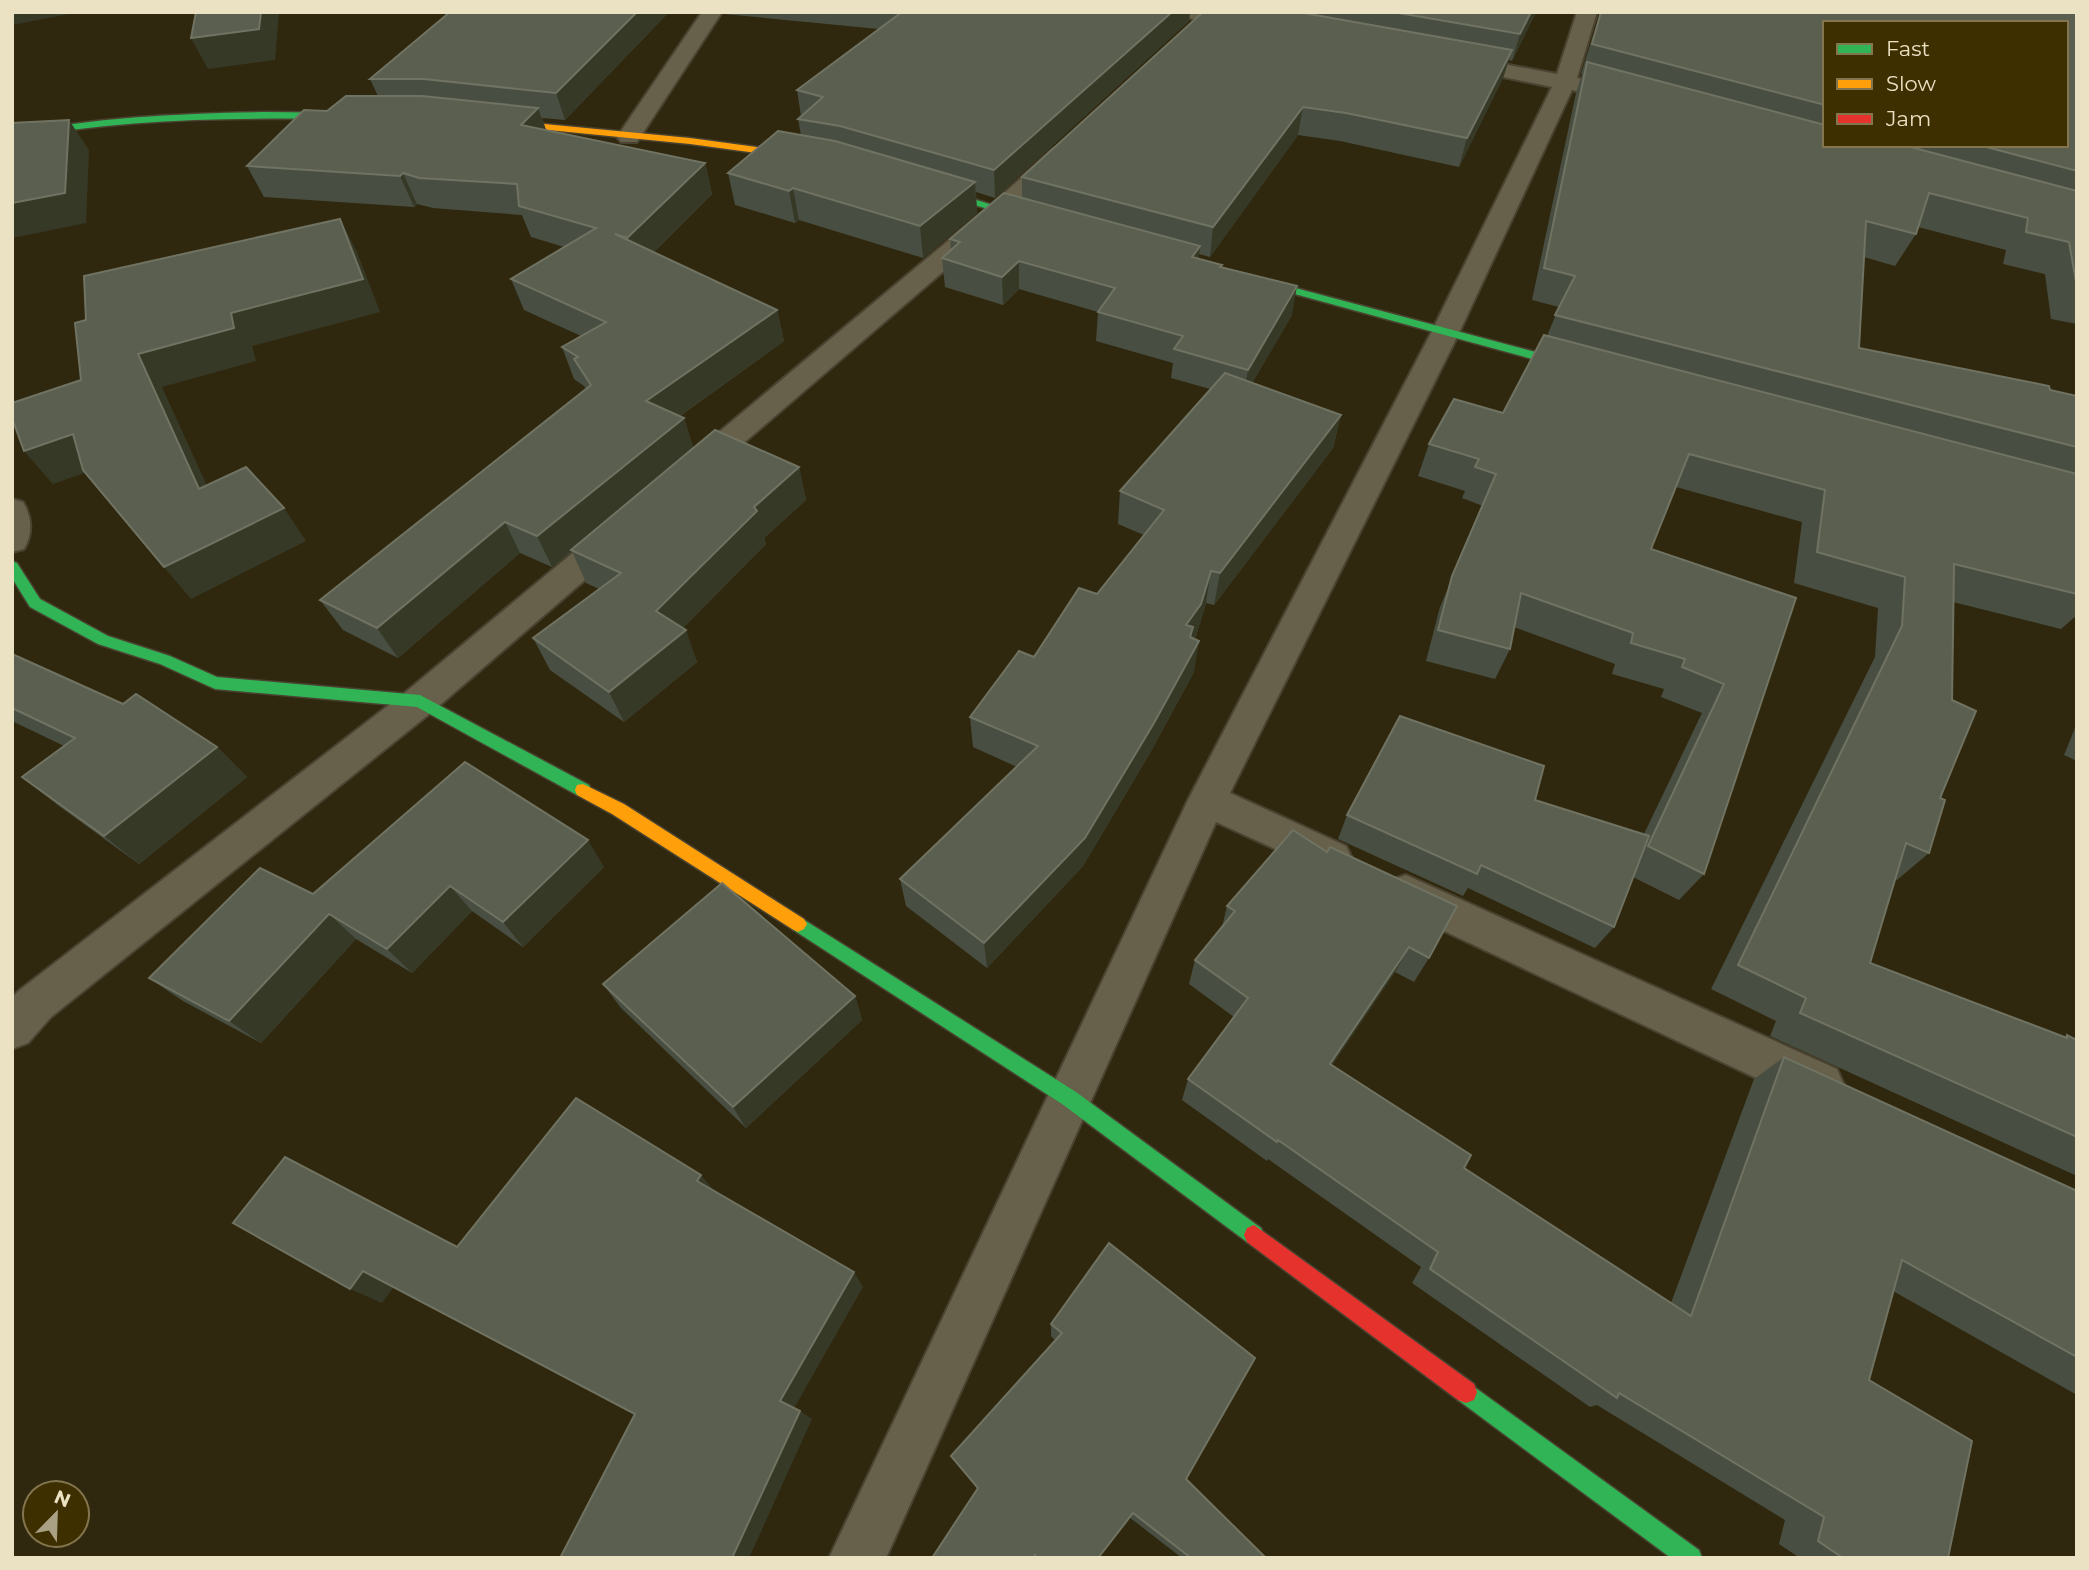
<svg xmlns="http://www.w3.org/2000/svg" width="2089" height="1570" viewBox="0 0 2089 1570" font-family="Montserrat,sans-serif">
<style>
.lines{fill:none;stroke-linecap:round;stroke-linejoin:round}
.street-casing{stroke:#4a4331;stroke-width:4}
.fast-casing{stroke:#4a4331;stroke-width:3}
.slow-casing{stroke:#4a4331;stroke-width:3}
.jam-casing{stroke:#4a4331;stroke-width:3}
.street{fill:#67604a;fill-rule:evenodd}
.fast{fill:#30b455;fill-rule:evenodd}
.slow{fill:#ff9f0a;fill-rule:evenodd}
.jam{fill:#e5322d;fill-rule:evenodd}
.wall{fill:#484f42;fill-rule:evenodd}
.shaded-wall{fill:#373927}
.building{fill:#5a5f50;stroke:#707362;stroke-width:2}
</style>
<rect width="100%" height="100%" fill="#30280e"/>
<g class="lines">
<defs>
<g id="street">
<polygon points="702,12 722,12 637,142 621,142 617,137"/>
<polygon points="1176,12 1218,12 1258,21 1261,25 1258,29 1251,31 1179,16"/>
<polygon points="1577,12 1597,12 1577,78 1596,82 1599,87 1596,92 1588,94 1572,90 1459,333 1230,793 1346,846 1352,858 1346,870 1332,875 1216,822 886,1558 829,1558 1188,800 1431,333 1552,87 1455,67 1447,66 1444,61 1447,56 1455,55 1557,74"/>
<polygon points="1061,147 1069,149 1073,154 1069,159 1009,215 704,477 693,480 682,477 677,470 682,463 991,205 1053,149"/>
<path d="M12 499 23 502C32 517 33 534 24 549L12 552Z"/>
<polygon points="617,523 629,526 633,534 629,542 433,711 51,1017 28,1043 12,1049 12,997 21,989 407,691 605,526"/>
<polygon points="1406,875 1837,1069 1844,1085 1837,1101 1821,1107 1805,1101 1391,906 1385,893 1391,880"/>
</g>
<g id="fast">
<path d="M267 112 352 113 357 116 352 119C238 118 125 117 12 140V134C97 117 181 113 267 112Z"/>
<polygon points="923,186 931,186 1042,220 1033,222 923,190"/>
<polygon points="1247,275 1588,366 1590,369 1584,373 1580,372 1243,280 1242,278"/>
<polygon points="12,561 17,563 40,599 108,636 170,656 217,677 420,695 589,785 591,790 589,795 577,795 417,707 215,689 160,664 98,644 30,607 12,578"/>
<polygon points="798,916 1076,1092 1261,1228 1264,1235 1261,1242 1254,1245 1247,1242 1062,1104 792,929 789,924 792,919"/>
<polygon points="1466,1381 1699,1550 1702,1558 1671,1558 1458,1400 1455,1392 1458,1384"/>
</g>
<g id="slow">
<polygon points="492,119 690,138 808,154 813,157 808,160 690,144 489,124 487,122"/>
<polygon points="583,784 624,804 804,919 807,924 804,929 798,932 792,929 612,814 577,795 575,790 577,785"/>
</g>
<polygon id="jam" points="1254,1225 1474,1384 1477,1392 1474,1400 1466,1403 1458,1400 1247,1242 1244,1235 1247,1228"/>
</defs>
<use href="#street" class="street-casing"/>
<use href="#fast" class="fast-casing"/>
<use href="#slow" class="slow-casing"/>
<use href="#jam" class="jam-casing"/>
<use href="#street" class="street"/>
<use href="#fast" class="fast"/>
<use href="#slow" class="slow"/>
<use href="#jam" class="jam"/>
</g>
<g class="wall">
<polygon points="450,12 669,12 565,120 542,118 546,130 705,163 712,194 654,252 777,310 784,341 680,416 684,418 693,449 799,467 806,500 764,538 766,544 683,628 697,662 624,722 550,670 533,638 599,589 586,583 572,551 552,567 520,553 398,658 343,630 320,600 586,389 584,386 574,379 562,347 581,336 524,310 511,279 564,247 531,237 522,215 433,208 417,204 414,207 264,197 247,166 327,111 378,96 370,79"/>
<polygon points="723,12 1190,12 1189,21 995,198 976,192 977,213 923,258 799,220 795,223 735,205 728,173 801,135 798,119 801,116 797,90 879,29 724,14"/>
<polygon points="1203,12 1536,12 1512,61 1509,60 1503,78 1459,167 1340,141 1298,135 1210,257 1199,254 1198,259 1222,265 1222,268 1292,315 1252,383 1341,415 1333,448 1214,605 1206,603 1196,636 1194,639 1194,672 1150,753 1083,866 987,968 906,906 900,879 1017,767 973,747 970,717 1097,594 1144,535 1118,524 1120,491 1210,389 1171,378 1173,363 1096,341 1098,312 1019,289 1003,305 945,287 942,258 951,251 950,239 1022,198 1022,177"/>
<path d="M1599 12H2077V324L2051 319 2045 274 2003 264 2006 250 1918 227 1916 234 1895 266 1864 257 1859 348 2077 396V615L2061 629 1953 602 1940 798 1929 853 1897 880 1895 879 1870 963 2064 1037 2067 1035 2077 1040V1176L1770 1036 1776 1021 1711 989 1875 657 1878 608 1794 583 1802 522 1676 487 1651 549 1796 598 1704 874 1679 900 1633 877 1614 927 1595 948 1468 888 1463 896 1338 839 1347 815 1535 800 1644 834 1702 713 1661 697 1664 689 1612 674 1615 664 1514 627 1510 649 1495 679 1426 661 1440 607 1483 506 1462 498 1465 491 1418 476 1429 444 1503 413 1547 336 1559 307 1532 300 1576 93 1582 74H1581L1600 13ZM1825 23 2066 145H1825Z"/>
<polygon points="12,654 217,747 247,777 139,864 59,806 22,777 64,746 12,721"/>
<polygon points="2077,723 2077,761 2064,755"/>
<polygon points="1293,830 1429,958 1414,982 1395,972 1332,1065 1464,1168 1671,1303 1754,1079 1784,1057 2077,1191 2077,1395 1893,1291 1869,1380 1948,1558 1800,1558 1779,1544 1785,1520 1597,1405 1590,1407 1412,1283 1421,1267 1268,1159 1267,1161 1182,1100 1188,1079 1234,1017 1189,984 1195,960 1222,927 1227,906"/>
<polygon points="604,867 523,947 472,911 412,973 356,939 261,1043 183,1001 149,978 313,894"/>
<polygon points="603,984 855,996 862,1020 746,1128 621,1008"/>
<polygon points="1109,1243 1186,1479 1266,1558 1182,1558 1129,1517 1098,1558 1037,1558 1036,1556 1035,1558 932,1558 978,1489 951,1456 1055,1340 1051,1336 1051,1324"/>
</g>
<g class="shaded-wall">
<polygon points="12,12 80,12 12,25"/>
<polygon points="261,12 279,12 275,60 208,69 191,38"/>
<polygon points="637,12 669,12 565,120 556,93"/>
<polygon points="1172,12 1190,12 1189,21 995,198 994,170"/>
<polygon points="1531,12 1536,12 1512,61 1520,34"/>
<polygon points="1512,50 1503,78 1459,167 1467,138"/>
<polygon points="1303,107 1298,135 1210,257 1213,227"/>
<polygon points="538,108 549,138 521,125"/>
<polygon points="69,120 89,150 86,223 12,238 12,203"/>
<polygon points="705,163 712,194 637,269 627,238"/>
<polygon points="403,173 417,204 414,207 400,176"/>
<polygon points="975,182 977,213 923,258 920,226"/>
<polygon points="793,188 799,220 795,223 789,191"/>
<polygon points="340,219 357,252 380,312 252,346 256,361 162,387 223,521 199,489 138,354 231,313"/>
<polygon points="1200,246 1197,275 1192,257"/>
<polygon points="1019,261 1019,289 1003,305 1002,277"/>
<polygon points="1297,286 1292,315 1243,399 1248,370"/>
<polygon points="777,310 784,341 657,432 646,401"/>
<polygon points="1341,415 1333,448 1214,605 1220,573"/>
<polygon points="684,418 694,449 552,567 537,536"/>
<polygon points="73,434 101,467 53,484 24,451"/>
<polygon points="799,467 806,500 764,538 766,544 668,643 656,611 754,507"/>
<polygon points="284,508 306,541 191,599 164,567"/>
<polygon points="505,522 520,553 398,658 377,628"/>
<polygon points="1211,571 1206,603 1196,636 1191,642 1199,641 1194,672 1150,753 1083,866 987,968 984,943 1186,625"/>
<polygon points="686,630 697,662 624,722 609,692"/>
<polygon points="217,747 247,777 139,864 104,836"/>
<polygon points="588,840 604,867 523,947 503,922"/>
<polygon points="450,886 472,911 412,973 387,949"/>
<polygon points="329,914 356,939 261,1043 229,1021"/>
<polygon points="1409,947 1395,972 1319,1085 1330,1064"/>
<polygon points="855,996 862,1020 746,1128 733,1107"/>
<polygon points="701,1175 716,1193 697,1181"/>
<polygon points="363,1271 395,1285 382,1303 350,1289"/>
<polygon points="854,1272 863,1287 793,1410 780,1401"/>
<polygon points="800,1411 812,1419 749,1558 732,1558"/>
</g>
<g class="building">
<polygon points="196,12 261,12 259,29 191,38"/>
<polygon points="450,12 637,12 556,93 424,79 370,79"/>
<polygon points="902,12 1172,12 994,170 840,126 798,119 823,97 797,90"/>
<polygon points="1203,12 1298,12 1512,50 1467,138 1346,113 1303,107 1213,227 1022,177"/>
<polygon points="1393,12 1531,12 1520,34"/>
<polygon points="1601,12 2077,12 2077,171 1979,145 2066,145 2066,23 1825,23 1825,105 1592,44"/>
<polygon points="1587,62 1825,125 1825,145 1903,145 2077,191 2077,287 2069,242 2026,232 2028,218 1929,193 1916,234 1866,221 1859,348 2049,386 2050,390 2077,396 2077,447 1555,315 1575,276 1544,268"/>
<polygon points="346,96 422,96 538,108 521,125 705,163 627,238 615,234 777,310 646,401 684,418 537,536 505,522 377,628 320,600 591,385 574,359 578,357 562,347 606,322 511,279 596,228 519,206 517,184 419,178 403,173 400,176 247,166 304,110 327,111"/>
<polygon points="69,120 65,193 12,203 12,123"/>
<polygon points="778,131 835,141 975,182 920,226 793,188 789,191 728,173"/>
<polygon points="1004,193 1200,246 1192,257 1222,265 1220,267 1297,286 1248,370 1174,349 1183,336 1098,312 1115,288 1019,261 1002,277 942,258 960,242 950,239"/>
<polygon points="340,219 363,279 231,313 234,328 138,354 199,489 246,467 284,508 164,567 83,470 73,434 24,451 12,418 12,403 81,380 75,323 86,320 84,276"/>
<polygon points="1544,335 2077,474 2077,594 1954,564 1952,700 1976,711 1940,798 1945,800 1929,853 1906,843 1870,963 2067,1038 2067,1035 2077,1040 2077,1137 1800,1013 1806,998 1738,965 1902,626 1905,577 1817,552 1825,490 1689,454 1651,549 1796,598 1704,874 1648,846 1724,684 1682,667 1685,659 1631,643 1633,633 1521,593 1510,649 1438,630 1452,576 1496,474 1475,467 1479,459 1429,444 1454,399 1503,413"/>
<polygon points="1225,373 1341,415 1220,573 1211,571 1201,604 1186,625 1193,627 1190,637 1199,641 1154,723 1085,838 984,943 900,879 1038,746 970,717 1019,651 1034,657 1079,588 1097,594 1164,510 1120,491"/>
<polygon points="715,430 799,467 754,507 757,511 656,611 686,630 609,692 533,638 621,573 571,550"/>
<polygon points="12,654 123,704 136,694 217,747 104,836 22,777 75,738 12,708"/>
<polygon points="1400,716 1544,766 1535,800 1649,836 1614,927 1481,865 1477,874 1347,815"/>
<polygon points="465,762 588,840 503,922 450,886 387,949 329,914 229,1021 149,978 260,868 313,894"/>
<polygon points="1293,830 1327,852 1330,847 1457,906 1429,958 1409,947 1330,1064 1471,1155 1464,1168 1691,1316 1784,1057 2077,1191 2077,1357 1902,1260 1869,1380 1972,1441 1948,1558 1843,1558 1818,1541 1824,1517 1619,1393 1617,1398 1430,1269 1438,1252 1278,1140 1277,1142 1188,1079 1248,998 1195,960 1235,911 1227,906"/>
<polygon points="722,883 855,996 733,1107 603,984"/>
<polygon points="576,1098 701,1175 697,1181 854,1272 780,1401 800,1411 732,1558 560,1558 635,1414 363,1271 350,1289 233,1223 285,1157 457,1247"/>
<polygon points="1109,1243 1255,1358 1186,1479 1266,1558 1191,1558 1133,1513 1098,1558 1038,1558 1035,1555 1034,1558 932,1558 978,1488 951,1456 1062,1333 1051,1324"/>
</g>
<rect width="2089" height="1570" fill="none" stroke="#ebe1c3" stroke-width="28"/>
<rect x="1823" y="21" width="245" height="126" fill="#3e2f00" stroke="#83764e" stroke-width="2"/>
<rect x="1837" y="44" width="35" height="10" fill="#30b455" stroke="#83764e" stroke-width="2"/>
<text x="1886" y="56" font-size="21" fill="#ebe1c3">Fast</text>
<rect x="1837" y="79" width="35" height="10" fill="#ff9f0a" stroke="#83764e" stroke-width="2"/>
<text x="1886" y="91" font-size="21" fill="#ebe1c3">Slow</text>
<rect x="1837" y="114" width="35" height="10" fill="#e5322d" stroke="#83764e" stroke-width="2"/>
<text x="1886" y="126" font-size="21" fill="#ebe1c3">Jam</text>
<g transform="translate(56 1514) rotate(23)"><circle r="33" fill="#3e2f00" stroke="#83764e" stroke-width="2"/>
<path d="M0-5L12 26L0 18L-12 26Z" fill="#aaa084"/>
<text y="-10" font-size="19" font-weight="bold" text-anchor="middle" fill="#ebe1c3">N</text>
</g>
</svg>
